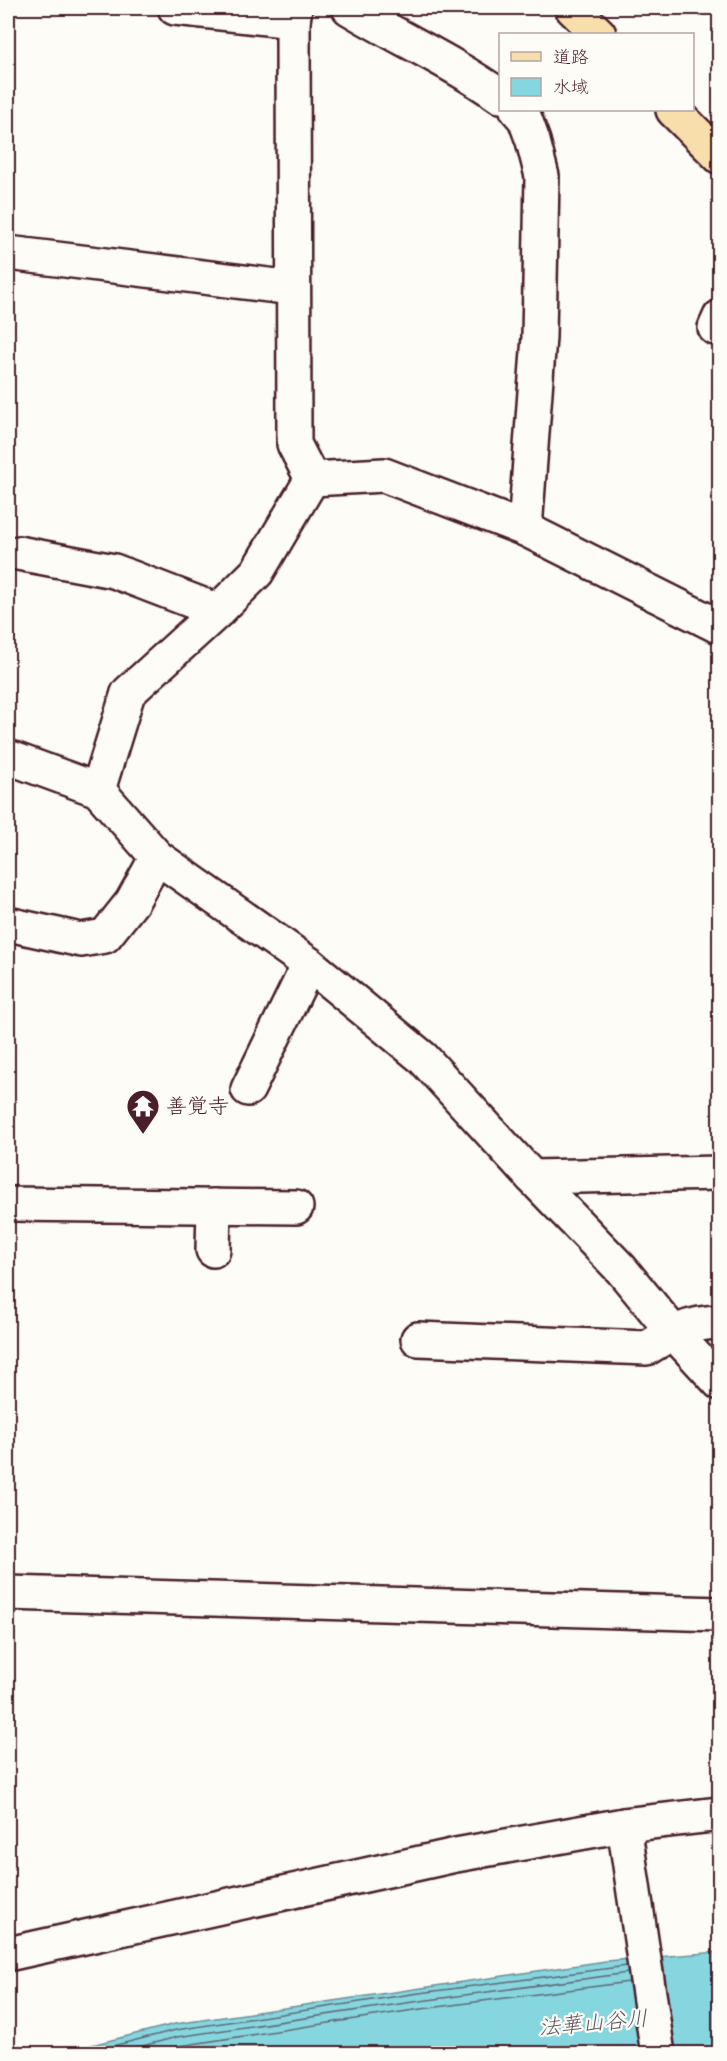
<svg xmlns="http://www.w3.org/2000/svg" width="727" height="2061" viewBox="0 0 727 2061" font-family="Delius,'Klee One',sans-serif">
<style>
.water{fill:#85d6df;stroke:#6d8d97;stroke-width:1.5}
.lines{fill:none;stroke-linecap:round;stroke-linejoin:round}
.shore{stroke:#626873;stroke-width:1.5}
.minor-casing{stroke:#4a1f2b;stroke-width:38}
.major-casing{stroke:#4a1f2b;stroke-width:38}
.minor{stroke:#fdfcf7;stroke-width:33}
.major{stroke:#f8deab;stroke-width:33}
.labels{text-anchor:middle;stroke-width:4.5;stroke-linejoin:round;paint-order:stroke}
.poi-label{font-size:21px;fill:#4a1f2b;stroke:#fdfcf7;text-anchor:start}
.water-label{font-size:22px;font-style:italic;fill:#5c5661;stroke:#fdfcf7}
</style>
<rect width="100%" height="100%" fill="#fdfcf7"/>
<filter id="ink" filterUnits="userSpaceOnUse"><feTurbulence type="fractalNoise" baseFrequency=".0167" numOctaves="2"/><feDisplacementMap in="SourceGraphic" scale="12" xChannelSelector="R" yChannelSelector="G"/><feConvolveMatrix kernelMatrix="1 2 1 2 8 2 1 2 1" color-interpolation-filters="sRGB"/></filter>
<g filter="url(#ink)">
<polygon class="water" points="719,1952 719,2053 56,2054 175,2024 606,1961"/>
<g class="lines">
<g class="shore">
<polyline points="81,2054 176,2030 412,1994 627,1966"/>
<polyline points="112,2054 177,2037 413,2002 628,1973"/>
<polyline points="149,2054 179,2046 414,2010 629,1982"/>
</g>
<defs>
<g id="minor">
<polyline points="175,8 293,21"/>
<polyline points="295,8 293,21 294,444 312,479"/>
<path d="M349 8C399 38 452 62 500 96"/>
<polyline points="517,110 525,119 533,141 542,176 539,337 525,529"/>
<polyline points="8,253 293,288"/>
<polyline points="715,328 720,317"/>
<polyline points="312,479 384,475 525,529 720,627"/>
<polyline points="18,553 114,571 218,611"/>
<polyline points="8,757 98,790 157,857 309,964 423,1058 532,1177 621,1269 673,1332 720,1383"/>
<polyline points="98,790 128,693 218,611 257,572 312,479"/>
<polyline points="8,924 81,940 105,936 132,902 157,857"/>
<polyline points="248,1089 309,964"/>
<polyline points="532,1177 720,1173"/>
<polyline points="8,1204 296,1207"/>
<polyline points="213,1250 214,1206"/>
<path d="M418 1339 647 1348C673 1332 688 1323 720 1322"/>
<polyline points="8,1593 720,1614"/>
<polyline points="624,1825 658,2054"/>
<polyline points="8,1954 456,1855 624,1825 720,1814"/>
</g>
<g id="major">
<polyline points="572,8 599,34"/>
<polyline points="673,110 720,157"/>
</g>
</defs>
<use href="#minor" class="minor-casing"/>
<use href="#major" class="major-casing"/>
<use href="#minor" class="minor"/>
<use href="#major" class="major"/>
</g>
</g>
<defs>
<symbol id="temple-pin" viewBox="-11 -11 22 30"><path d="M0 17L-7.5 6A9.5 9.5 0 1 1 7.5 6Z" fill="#4a1f2b" stroke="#fdfcf7"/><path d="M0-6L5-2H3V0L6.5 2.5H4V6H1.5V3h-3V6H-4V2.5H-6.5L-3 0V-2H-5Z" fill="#fff"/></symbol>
</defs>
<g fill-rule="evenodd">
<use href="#temple-pin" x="124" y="1087" width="38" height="52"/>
</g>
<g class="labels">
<g class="poi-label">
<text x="166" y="1113">善覚寺</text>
</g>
<g class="water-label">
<text transform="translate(593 2022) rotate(-5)" y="8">法華山谷川</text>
</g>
</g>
<rect width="727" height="2061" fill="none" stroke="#fdfcf7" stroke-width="30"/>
<rect x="15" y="15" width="697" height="2031" fill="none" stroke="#4a1f2b" stroke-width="2" filter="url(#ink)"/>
<rect x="499" y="33" width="195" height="78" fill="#fdfcf7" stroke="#b5a4a5" stroke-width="1.5"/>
<rect x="511" y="52" width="30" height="9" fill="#f8deab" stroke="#b5a4a5" stroke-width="1.5"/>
<text x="553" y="63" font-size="18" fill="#4a1f2b">道路</text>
<rect x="511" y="78" width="30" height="18" fill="#85d6df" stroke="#b5a4a5" stroke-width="1.5"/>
<text x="553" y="93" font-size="18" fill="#4a1f2b">水域</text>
</svg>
